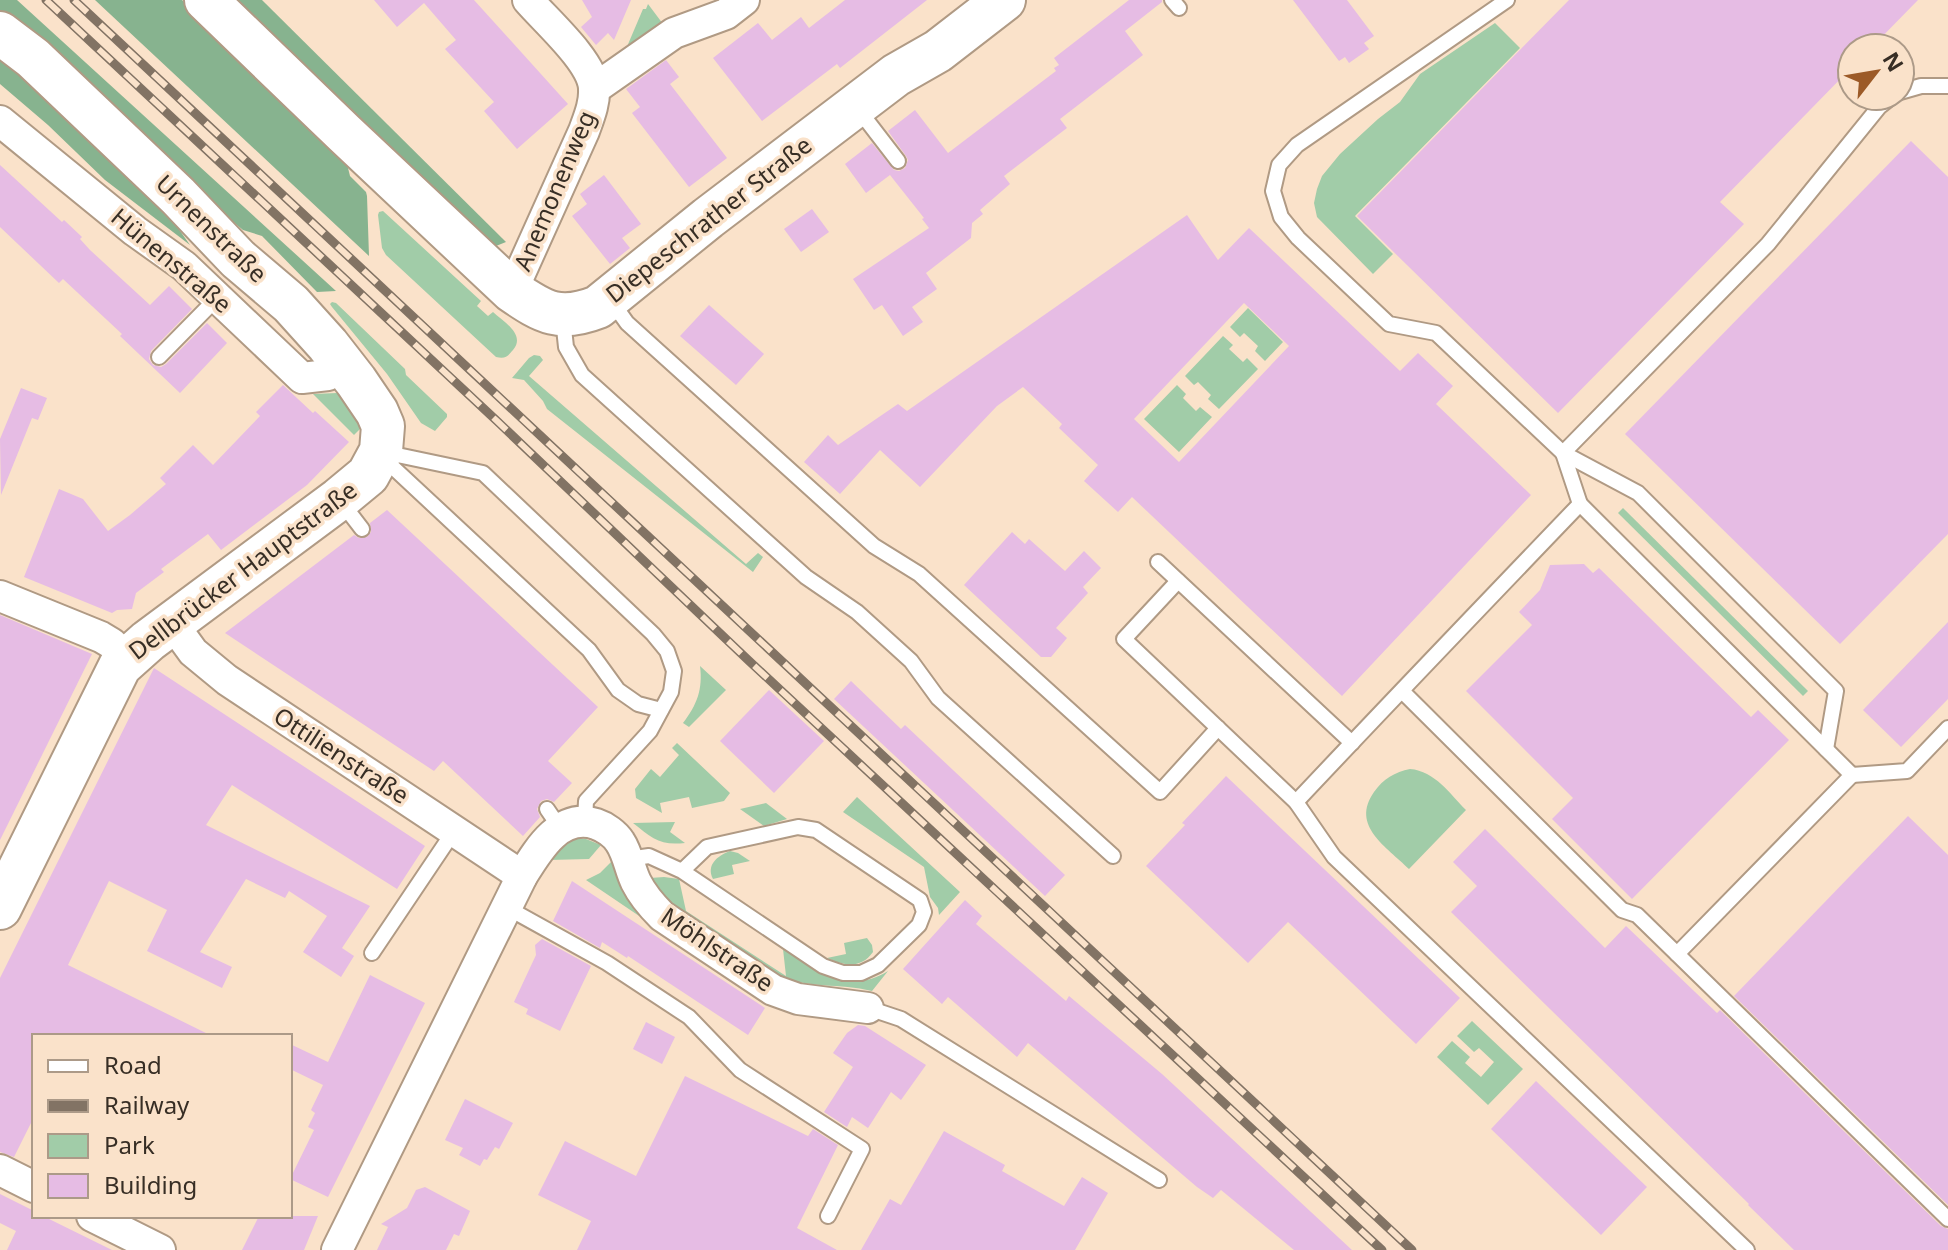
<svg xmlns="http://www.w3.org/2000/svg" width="1948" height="1250" viewBox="0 0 1948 1250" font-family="'Noto Sans',sans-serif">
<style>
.green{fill:#a1cca8}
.forest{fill:#87b38f}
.building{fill:#e6bce4;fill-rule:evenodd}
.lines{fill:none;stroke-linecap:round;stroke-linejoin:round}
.lane-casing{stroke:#b09a84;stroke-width:18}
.street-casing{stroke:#b09a84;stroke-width:34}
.secondary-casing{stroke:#b09a84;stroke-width:46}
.lane{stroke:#fff;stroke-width:14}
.street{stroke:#fff;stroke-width:30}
.secondary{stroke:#fff;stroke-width:42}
.rail-casing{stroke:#827364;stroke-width:9}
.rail{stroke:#fae2ca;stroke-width:6;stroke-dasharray:18;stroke-linecap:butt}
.labels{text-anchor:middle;stroke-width:7;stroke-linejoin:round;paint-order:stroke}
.street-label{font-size:24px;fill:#372e25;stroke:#fae2ca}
</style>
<rect width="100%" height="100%" fill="#fae2ca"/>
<g class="green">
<polygon points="648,4 663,24 626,49 643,9 646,9"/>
<polygon points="1495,23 1520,48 1355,216 1393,254 1373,274 1317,217 1314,203 1317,189 1322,176 1340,154 1378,119 1400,102 1420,74"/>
<path d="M383 211 481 301 477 306 488 316 493 312C504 322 526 335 513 350 507 357 505 359 496 357L386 255 382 248 378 215 379 212Z"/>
<polygon points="332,302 336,303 405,369 406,375 447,414 447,417 435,431 421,423 387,374 332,307 330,304"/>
<polygon points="1248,308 1283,342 1265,361 1255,351 1258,346 1244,333 1240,337 1230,327"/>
<polygon points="1223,336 1233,345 1229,349 1243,362 1247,358 1258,369 1219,409 1208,399 1211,395 1198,382 1194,385 1185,376"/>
<polygon points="534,355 540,356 543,360 529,376 746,564 758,553 763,557 753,572 547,409 543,401 524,380 512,378 529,358"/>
<polygon points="1177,385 1186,394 1183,398 1196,411 1200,407 1212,417 1179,452 1144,419"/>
<polygon points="337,393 345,395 363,426 354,435 313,394"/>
<polygon points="1623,508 1808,691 1803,696 1618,513"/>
<path d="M700 666 726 690 689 727 683 723C697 705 703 689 700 666Z"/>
<polygon points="677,743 730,793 724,801 692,808 689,797 660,803 662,813 636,798 635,789 651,769 660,777 679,755 672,748"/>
<path d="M1410 769C1435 771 1450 794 1466 810L1409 869C1387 847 1350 826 1374 792 1383 779 1395 772 1410 769Z"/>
<polygon points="857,797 960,892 939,915 938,908 930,897 924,867 843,812"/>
<polygon points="766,803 787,819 764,826 740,809"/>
<path d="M675 822 670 832 685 843C660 846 652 838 633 823Z"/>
<polygon points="577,838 586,839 601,845 589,859 549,860 568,840"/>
<path d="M730 851 738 853 750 861 732 865 734 874 713 879C706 865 717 856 730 851Z"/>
<polygon points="613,860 651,924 586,880 600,873"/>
<path d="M664 877 679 879 686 911 786 976 783 949C817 969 849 996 888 971L872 991C840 983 807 989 776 975L676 909 658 892 650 878Z"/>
<path d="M867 938 872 945 873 952C861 969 845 966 827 958L846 954 844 943Z"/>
<polygon points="1472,1021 1523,1069 1488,1105 1437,1057 1452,1041 1470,1057 1465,1063 1481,1077 1494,1062 1479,1048 1474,1052 1457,1036"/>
</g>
<g class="forest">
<polygon points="0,0 17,0 336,291 317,292 262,236 243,230 220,211 13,19 0,10"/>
<polygon points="95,0 182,0 346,160 350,176 366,192 367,196 369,256"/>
<polygon points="222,0 262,0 506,242 496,246 487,245"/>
<polygon points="0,54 161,204 190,245 105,180 48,125 0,84"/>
</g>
<g class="building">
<polygon points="374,0 474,0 568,104 517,149 484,111 494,102 445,49 456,40 424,3 397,27"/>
<polygon points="582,0 631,0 614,40 608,33 596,45 581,27 592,17"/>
<polygon points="845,0 927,0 840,68 837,64 762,121 713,58 758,23 772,40 801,17 809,28"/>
<polygon points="1129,0 1162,0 1162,2 1125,31 1143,55 1060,119 1067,128 1004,176 1010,184 980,210 983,214 972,223 971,238 926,273 937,289 912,307 923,322 903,336 882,305 874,310 853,279 929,228 922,219 924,218 890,175 866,193 845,164 872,143 894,170 899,171 905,168 908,160 906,156 888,131 915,110 948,153 1056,71 1054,68 1059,65 1054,58"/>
<polygon points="1293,0 1347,0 1374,36 1364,43 1369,49 1349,63 1345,57 1339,61"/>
<polygon points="1569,0 1918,0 1871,48 1852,48 1852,67 1720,202 1744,224 1558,413 1357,216"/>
<polygon points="666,60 679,77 670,84 727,158 689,187 632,113 640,107 626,89"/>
<polygon points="1911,141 1948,177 1948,534 1840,644 1625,434"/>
<polygon points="0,165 62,222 64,220 82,237 80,239 90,250 150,305 169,286 192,309 151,351 149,359 153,365 161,367 166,364 207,323 227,343 180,393 120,336 122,334 63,279 59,283 0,227"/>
<polygon points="604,175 641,224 622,238 630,248 610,264 572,216 587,204 580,194"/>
<polygon points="812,209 829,232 801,252 784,229"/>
<path d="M1187 215 1218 260 1249 228 1400 371 1418 353 1453 386 1436 404 1531 495 1342 696 1132 497 1118 512 1084 481 1098 465 1059 428 1062 424 1023 387 997 406 920 487 880 450 840 494 804 462 828 435 838 445 898 404 907 411ZM1244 303 1289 346 1179 462 1134 419Z"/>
<polygon points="709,305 764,354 736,385 680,336"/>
<polygon points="283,385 313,413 315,411 349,442 307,485 221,550 208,534 161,569 164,572 136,593 132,609 117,610 112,613 24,577 59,489 83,499 108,531 130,515 166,484 160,478 193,445 213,465 260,416 256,412"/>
<polygon points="21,388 47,398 38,420 32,418 1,495 0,439"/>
<polygon points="387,510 598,707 548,761 572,783 554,802 547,799 541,801 537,809 540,817 523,836 443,761 434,771 225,633 354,535 359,538 367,537 371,532 370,523"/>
<polygon points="1012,532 1025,544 1029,539 1065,571 1084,551 1101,568 1083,587 1088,593 1056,628 1067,638 1051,657 1041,657 964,585"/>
<polygon points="1584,564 1593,573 1599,568 1751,717 1758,710 1789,740 1632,899 1552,819 1573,798 1466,691 1532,625 1519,612 1540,590 1550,565"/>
<polygon points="0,615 92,654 0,840"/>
<polygon points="1948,622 1948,699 1901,747 1863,710"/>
<polygon points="154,668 425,846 397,889 232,785 206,825 370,906 342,948 354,956 341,977 303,952 327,916 289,891 285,898 246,879 200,952 232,967 222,988 147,951 167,910 109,881 68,965 212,1036 34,1036 34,1117 14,1157 0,1152 0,978"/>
<polygon points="851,681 901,729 905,725 1065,875 1045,896 834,699"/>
<polygon points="769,690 824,741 774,793 720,741"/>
<polygon points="1226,776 1460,998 1416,1044 1288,922 1248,963 1146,866 1185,825 1182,823"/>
<polygon points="1908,816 1948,855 1948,1205 1734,996"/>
<polygon points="1485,829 1605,948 1626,926 1717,1013 1720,1010 1941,1226 1948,1229 1948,1250 1794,1250 1748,1205 1749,1204 1451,912 1477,886 1453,862"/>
<polygon points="572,881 765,1008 748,1035 628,956 627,958 602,942 600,948 553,921"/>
<polygon points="965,900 982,916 976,924 1066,1001 1069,996 1162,1074 1352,1250 1294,1250 1221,1190 1213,1198 1197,1187 1028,1043 1017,1057 948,997 942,1004 903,969"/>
<polygon points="542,939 591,966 560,1031 526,1014 528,1009 514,1002 536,955 535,945"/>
<polygon points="370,975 425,1003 328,1197 290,1179 314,1130 308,1127 315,1113 311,1110 323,1085 290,1069 290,1044 328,1062"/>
<polygon points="646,1022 675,1037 662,1064 633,1049"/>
<polygon points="858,1025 865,1026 926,1065 901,1100 891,1092 868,1128 852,1117 847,1127 824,1112 853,1067 833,1053 847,1033"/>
<polygon points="685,1076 808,1136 813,1129 838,1145 797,1228 837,1250 577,1250 591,1221 538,1195 565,1141 636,1176"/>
<polygon points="1536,1081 1647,1187 1601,1235 1491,1129"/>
<polygon points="465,1099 513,1123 499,1149 495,1147 487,1160 484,1159 480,1166 459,1155 463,1148 445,1140"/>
<polygon points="944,1131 1005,1165 1002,1171 1064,1206 1082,1177 1108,1193 1075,1250 861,1250 890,1199 901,1205"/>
<polygon points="425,1187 470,1211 459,1236 454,1234 446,1250 377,1250 388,1227 381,1224 407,1208 416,1190"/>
<polygon points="0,1194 34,1211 34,1216 43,1216 112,1250 7,1250 16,1231 0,1223"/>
<polygon points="259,1216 318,1216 304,1250 242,1250"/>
</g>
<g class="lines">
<defs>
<g id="lane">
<polyline points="1172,0 1179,8"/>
<polyline points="1507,0 1297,145 1279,165 1273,191 1281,217 1298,238 1389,324 1436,333 1563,453 1638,493 1836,691 1826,749"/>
<polyline points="1900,92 1921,86 1948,86"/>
<polyline points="858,109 898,161"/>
<polyline points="612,302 627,323 874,546 919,574 1160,792 1218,728"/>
<polyline points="563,319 566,347 582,375 806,577 857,612 911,661 938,698 1113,856"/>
<polyline points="159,357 218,297"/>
<polyline points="383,452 483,473 653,634 667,651 674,671 671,692 650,731 586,801 585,821"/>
<polyline points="1563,453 1768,244 1879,107 1893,96"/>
<polyline points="1563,453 1580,504"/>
<polyline points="383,458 589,650 618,690 638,704 661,710"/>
<polyline points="342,503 362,529"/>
<polyline points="1158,562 1352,743"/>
<polyline points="1178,581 1124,639 1296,802 1334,857 1747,1250"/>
<polyline points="1852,775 1907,771 1948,728"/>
<path d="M1296 802C1390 702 1485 603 1580 504L1852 775 1677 954 1637 915 1622 910 1402 691"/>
<polyline points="547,809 560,828"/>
<polyline points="628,859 649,856 682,871 823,966 843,973 861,973 878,965 919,925 924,912 920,900 816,830 798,827 707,847 682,871"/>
<polyline points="506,907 607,963 689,1017 740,1070 862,1149 828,1216"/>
<polyline points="372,953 454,831"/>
<polyline points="1677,954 1948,1219"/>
<polyline points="868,1008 901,1019 1159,1180"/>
</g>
<g id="street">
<polyline points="594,89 674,33 726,14 744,0"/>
<polyline points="0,121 135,231 184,266 302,378 328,375 343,364"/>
<path d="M512 291 584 131C589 117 595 103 594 88 592 61 546 21 528 0"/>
<polyline points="0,596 101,637 111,643 127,658"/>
<polyline points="172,623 193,652 227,680 522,876"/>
<polyline points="0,1170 34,1187"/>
<polyline points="92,1216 160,1250"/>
<path d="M337 1250 522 876C538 850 560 812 596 824 605 827 615 834 620 842 628 854 630 870 636 882 643 896 652 906 662 916L773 990 798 999 868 1008"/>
</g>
<g id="secondary">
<path d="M206 0 344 133 512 291C544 313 560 322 598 307L708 218 896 75 938 51 1004 0"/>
<polyline points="0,33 33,58 178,196 238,259 291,304 328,345 356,381 377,412 383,426 381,451 368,475 339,499 148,641 120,666 0,908"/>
</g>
</defs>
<use href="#lane" class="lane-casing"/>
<use href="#street" class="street-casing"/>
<use href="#secondary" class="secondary-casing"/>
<use href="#lane" class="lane"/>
<use href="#street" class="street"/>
<use href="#secondary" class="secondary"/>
<defs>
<g id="rail">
<polyline points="46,0 497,421 747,659 1382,1250"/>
<polyline points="74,0 1412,1250"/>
</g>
</defs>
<use href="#rail" class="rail-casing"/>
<use href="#rail" class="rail"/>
</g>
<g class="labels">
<g class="street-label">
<text transform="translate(555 191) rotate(-67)" y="8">Anemonenweg</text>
<text transform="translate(709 220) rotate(-38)" y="8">Diepeschrather Straße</text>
<text transform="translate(211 229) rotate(44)" y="8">Urnenstraße</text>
<text transform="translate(171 261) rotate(40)" y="8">Hünenstraße</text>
<text transform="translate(243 571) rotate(-37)" y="8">Dellbrücker Hauptstraße</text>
<text transform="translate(341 756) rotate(33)" y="8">Ottilienstraße</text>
<text transform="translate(717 950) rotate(34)" y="8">Möhlstraße</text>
</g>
</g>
<rect x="32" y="1034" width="260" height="184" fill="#fae2ca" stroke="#ac9a88" stroke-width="2"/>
<rect x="48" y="1060" width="40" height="12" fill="#ffffff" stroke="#ac9a88" stroke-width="2"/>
<text x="104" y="1074" font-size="24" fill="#372e25">Road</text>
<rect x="48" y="1100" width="40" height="12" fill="#827364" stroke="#ac9a88" stroke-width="2"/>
<text x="104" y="1114" font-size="24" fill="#372e25">Railway</text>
<rect x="48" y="1134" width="40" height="24" fill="#a1cca8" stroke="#ac9a88" stroke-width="2"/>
<text x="104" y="1154" font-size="24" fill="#372e25">Park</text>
<rect x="48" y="1174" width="40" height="24" fill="#e6bce4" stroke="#ac9a88" stroke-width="2"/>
<text x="104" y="1194" font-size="24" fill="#372e25">Building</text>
<g transform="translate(1876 72) rotate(59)"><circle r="38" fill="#fae2ca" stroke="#ac9a88" stroke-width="2"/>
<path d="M0-6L14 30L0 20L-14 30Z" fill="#9c5a27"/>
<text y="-12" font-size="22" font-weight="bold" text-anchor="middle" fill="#372e25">N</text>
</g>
</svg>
